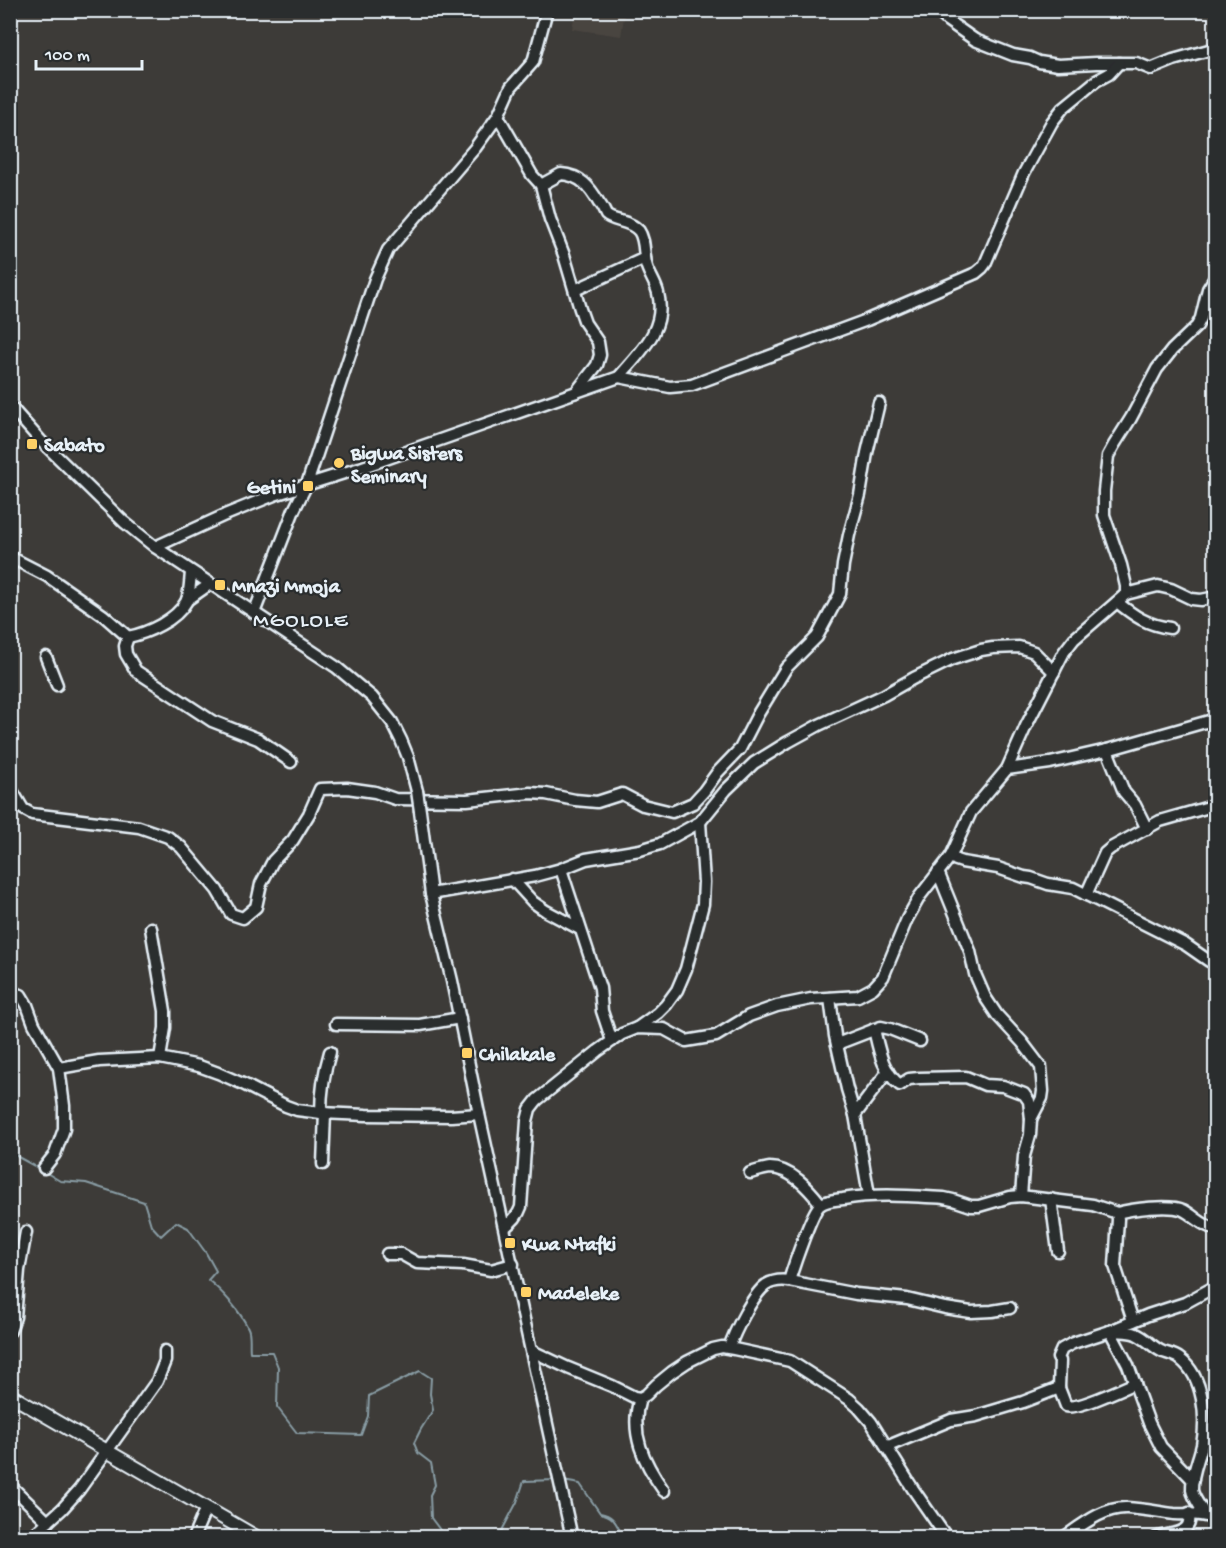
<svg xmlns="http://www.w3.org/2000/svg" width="1226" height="1548" viewBox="0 0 1226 1548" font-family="'Gochi Hand',sans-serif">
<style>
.built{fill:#4a453f}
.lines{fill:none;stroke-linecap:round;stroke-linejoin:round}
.stream{stroke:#899da5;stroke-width:2}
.minor-casing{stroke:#e8f1f8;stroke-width:15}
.major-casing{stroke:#e8f1f8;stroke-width:16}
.minor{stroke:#2a2d2e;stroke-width:10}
.major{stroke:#2a2d2e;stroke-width:12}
.minor-bridge-casing{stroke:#e8f1f8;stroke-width:15;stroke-linecap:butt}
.minor-bridge{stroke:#2a2d2e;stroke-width:10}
.poi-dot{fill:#ffd166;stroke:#2a2d2e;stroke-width:2}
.labels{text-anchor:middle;stroke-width:4.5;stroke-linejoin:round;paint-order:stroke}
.poi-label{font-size:20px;font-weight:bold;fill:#e8f1f8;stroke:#2a2d2e;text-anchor:start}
.quarter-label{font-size:22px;letter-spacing:1.5px;fill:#e8f1f8;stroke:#2a2d2e}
</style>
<rect width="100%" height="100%" fill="#3d3b38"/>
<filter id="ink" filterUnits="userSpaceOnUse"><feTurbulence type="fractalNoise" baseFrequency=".0167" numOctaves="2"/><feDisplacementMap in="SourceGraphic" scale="12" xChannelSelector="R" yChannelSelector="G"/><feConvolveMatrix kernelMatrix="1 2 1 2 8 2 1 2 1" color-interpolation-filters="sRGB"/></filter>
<g filter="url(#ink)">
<polygon class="built" points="575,11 625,11 621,36 572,29"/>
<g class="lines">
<g class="stream">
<polyline points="10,1150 18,1157 40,1169"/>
<path d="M45 1172 60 1181 86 1183 144 1202 151 1225 161 1236 176 1222 188 1228 206 1253 216 1271 208 1280C222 1291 240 1311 248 1328 251 1334 249 1344 250 1352H272L278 1367 277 1407 297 1433 361 1435 368 1416 369 1396 420 1371 431 1378 430 1394 433 1410 421 1429 414 1443 418 1453 431 1463 435 1485 430 1495 431 1518 443 1534 493 1538"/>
<path d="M563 1481 580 1484 600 1513C616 1516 616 1525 624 1538"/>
<polyline points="498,1538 517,1502 524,1481 557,1480"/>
</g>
<defs>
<g id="minor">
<polyline points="936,10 948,21 975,40 1013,55 1030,58 1039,62 1058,65 1096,63 1136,63 1151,69 1173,60 1216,48"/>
<polyline points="498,116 532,175 541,185 550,219 564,255 580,309 585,323 598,342 600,355 597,365 576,392"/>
<path d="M541 185 561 174C580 175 590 187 599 203 602 206 604 211 606 215 613 222 630 220 639 231 646 241 643 256 647 267 650 276 656 284 658 293 667 329 640 352 619 377"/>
<polyline points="575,290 645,258"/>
<polyline points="10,406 40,440 124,522 155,547 336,667 372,697 392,722 401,740 408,757 417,791"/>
<polyline points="155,547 225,515 274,495 360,468 619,377 670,387 692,385 867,320 976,273 982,268 985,264 1024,173 1052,122 1063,108 1096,81 1109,74 1119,63"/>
<polyline points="10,557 47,576 103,615 128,637"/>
<polyline points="1126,594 1158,586 1171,589 1192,599 1201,600 1216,597"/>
<polyline points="187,600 210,584"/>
<path d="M1117 602C1134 616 1147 625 1170 628"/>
<polyline points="254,613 294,510 307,484 375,279 388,250 475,148 498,116 511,87 533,62 547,10"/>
<polyline points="128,637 125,646 126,654 136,671 212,721 258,739 291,762"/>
<path d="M128 637C148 633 176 620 186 602 190 594 190 581 191 573"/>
<polyline points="46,657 57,685"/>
<polyline points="1107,750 1124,792 1135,805 1147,829"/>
<polyline points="1007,769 1050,763 1107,750 1216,719"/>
<polyline points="10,787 23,809 32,814 139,827 168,837 181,847 217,890 231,914 243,918 256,907 261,884 273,861 293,840 309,814 320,789 347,788 375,792 395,799 467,800 530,793 546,794 575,800 597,802 622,794 643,805 672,812 693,803 704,791 717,773 740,749 758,714 786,668 817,637 840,594 843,565 849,535 860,495 867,453 879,403"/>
<polyline points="420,811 431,894 452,981 479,1114 572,1538"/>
<polyline points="951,856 956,860 962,862 998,868 1024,877 1031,878 1048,884 1073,888 1186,945 1209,961"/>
<polyline points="561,869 600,988 602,1011 612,1041"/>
<polyline points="938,872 970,951 975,974 985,997 997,1015 1022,1042 1041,1067 1043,1091 1042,1098 1031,1119"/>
<polyline points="512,879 533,902 546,911 580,929"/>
<polyline points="431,894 535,876 561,869 586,859 640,850 660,844 700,822 726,790 754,763 788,742 819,725 884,695 914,678 953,659 981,650 993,648 1019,647 1034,652 1054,672"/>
<polyline points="1086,895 1105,853 1111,848 1160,821 1216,805"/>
<polyline points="151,928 165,1011 165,1028 160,1058"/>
<polyline points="10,993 15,993 21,995 27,1005 34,1024 59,1068 64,1106 64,1129 55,1154 44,1168"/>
<polyline points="830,998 835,1036 847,1089 855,1115 869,1195"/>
<polyline points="336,1024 420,1025 460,1018"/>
<polyline points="637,1028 658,1013 666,1005 677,990 686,969 703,904 704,882 700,822"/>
<path d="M874 1029C879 1050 882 1071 900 1085L909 1079 919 1078 966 1077 985 1085 1003 1086 1024 1094 1029 1101 1031 1119 1030 1135 1024 1156 1021 1196"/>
<polyline points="837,1044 881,1027 890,1029 920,1041"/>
<polyline points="59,1068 99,1061 160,1058 199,1066 218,1073 243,1084 286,1106 297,1110 321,1113 366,1115 451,1116 479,1114"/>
<path d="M321 1113C321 1092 324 1072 330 1052"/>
<polyline points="855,1115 888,1071"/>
<polyline points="323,1164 325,1113"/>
<path d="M750 1173C757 1171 763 1169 770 1168 791 1168 809 1189 821 1204"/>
<polyline points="1051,1199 1058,1251"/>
<path d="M1117 1213C1131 1209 1170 1204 1183 1210 1195 1216 1202 1226 1216 1229"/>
<path d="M505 1227C513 1221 518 1216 521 1207L527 1121 530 1109 537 1100 598 1051 622 1034 637 1028 664 1029 686 1041 716 1036 749 1016 777 1006 811 999 858 996 873 988 883 977 907 919 920 896 951 856 971 812 1007 769 1026 726 1064 652 1074 639 1126 594V586L1121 565 1104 515V491L1108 456 1114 445 1131 418 1157 369 1172 350 1197 326 1201 318 1208 289 1216 276"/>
<polyline points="387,1254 401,1254 417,1263 463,1265 491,1270 513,1264"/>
<polyline points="789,1281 856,1294 907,1299 945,1308 971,1312 992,1311 1010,1308"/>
<polyline points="10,1331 15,1317 19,1270 26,1232"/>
<polyline points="1110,1331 1128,1365 1149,1423 1161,1447 1193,1480"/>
<path d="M1113 1331C1121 1332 1129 1331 1136 1334 1146 1338 1153 1348 1163 1352 1169 1354 1175 1355 1180 1359 1204 1377 1207 1418 1202 1445 1199 1459 1191 1475 1192 1490 1193 1498 1201 1507 1205 1515"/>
<path d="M729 1348C734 1333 753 1294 766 1285 774 1280 781 1280 789 1281 793 1268 812 1211 820 1205 826 1200 836 1200 843 1199 876 1193 910 1196 944 1198L953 1200 971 1206H979L1010 1197 1021 1196 1093 1205 1117 1213 1118 1219 1115 1266 1133 1321"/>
<polyline points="532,1351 568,1368 612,1386 634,1397 640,1398 646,1395 656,1385 672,1372 687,1362 713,1349 722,1347 734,1349 790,1361 849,1399 859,1408 871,1422 913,1489 947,1538"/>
<path d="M1059 1388 1066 1406C1077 1410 1121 1389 1135 1383"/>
<path d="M640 1398C629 1433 644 1463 664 1491"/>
<polyline points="886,1447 951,1420 976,1416 1023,1402 1059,1388 1060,1361 1058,1358 1062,1349 1073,1343 1110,1331 1148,1315 1185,1303 1216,1286"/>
<polyline points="10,1485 48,1522"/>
<polyline points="30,1538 62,1509 79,1490 157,1381 165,1361 165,1351"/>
<polyline points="193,1538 206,1508"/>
<path d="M1063 1538C1082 1525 1104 1507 1127 1508 1143 1509 1158 1512 1174 1514 1189 1515 1201 1513 1216 1519"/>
<path d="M1156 1538C1170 1532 1193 1537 1189 1513"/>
</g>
<polyline id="major" points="10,1395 258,1538"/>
</defs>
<use href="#minor" class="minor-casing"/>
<use href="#major" class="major-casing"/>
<use href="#minor" class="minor"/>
<use href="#major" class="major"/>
<defs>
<polyline id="minor-bridge" points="417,791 420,811"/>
</defs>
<use href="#minor-bridge" class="minor-bridge-casing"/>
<use href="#minor-bridge" class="minor-bridge"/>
</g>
</g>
<g class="poi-dot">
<rect x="26" y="438" width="12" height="12" rx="3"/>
<circle cx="339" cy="463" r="6"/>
<rect x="302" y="480" width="12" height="12" rx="3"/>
<rect x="214" y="579" width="12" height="12" rx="3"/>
<rect x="461" y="1047" width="12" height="12" rx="3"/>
<rect x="504" y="1237" width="12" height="12" rx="3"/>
<rect x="520" y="1286" width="12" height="12" rx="3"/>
</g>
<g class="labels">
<g class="poi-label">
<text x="44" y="451">Sabato</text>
<text x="351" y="459">Bigwa Sisters<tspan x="351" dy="23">Seminary</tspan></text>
<text x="296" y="493" text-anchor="end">Getini</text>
<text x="232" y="592">Mnazi Mmoja</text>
<text x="479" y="1060">Chilakale</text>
<text x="522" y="1250">Kwa Ntafki</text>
<text x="538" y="1299">Madeleke</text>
</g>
<g class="quarter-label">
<text x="301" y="626">MGOLOLE</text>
</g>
</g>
<rect width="1226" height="1548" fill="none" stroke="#2a2d2e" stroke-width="36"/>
<rect x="18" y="18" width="1190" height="1512" fill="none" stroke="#e8f1f8" stroke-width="2" filter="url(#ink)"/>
<path d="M36 60v9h106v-9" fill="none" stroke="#e8f1f8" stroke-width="3"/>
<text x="45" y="60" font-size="18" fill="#e8f1f8" stroke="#2a2d2e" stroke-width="4.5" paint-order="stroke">100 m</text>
</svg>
